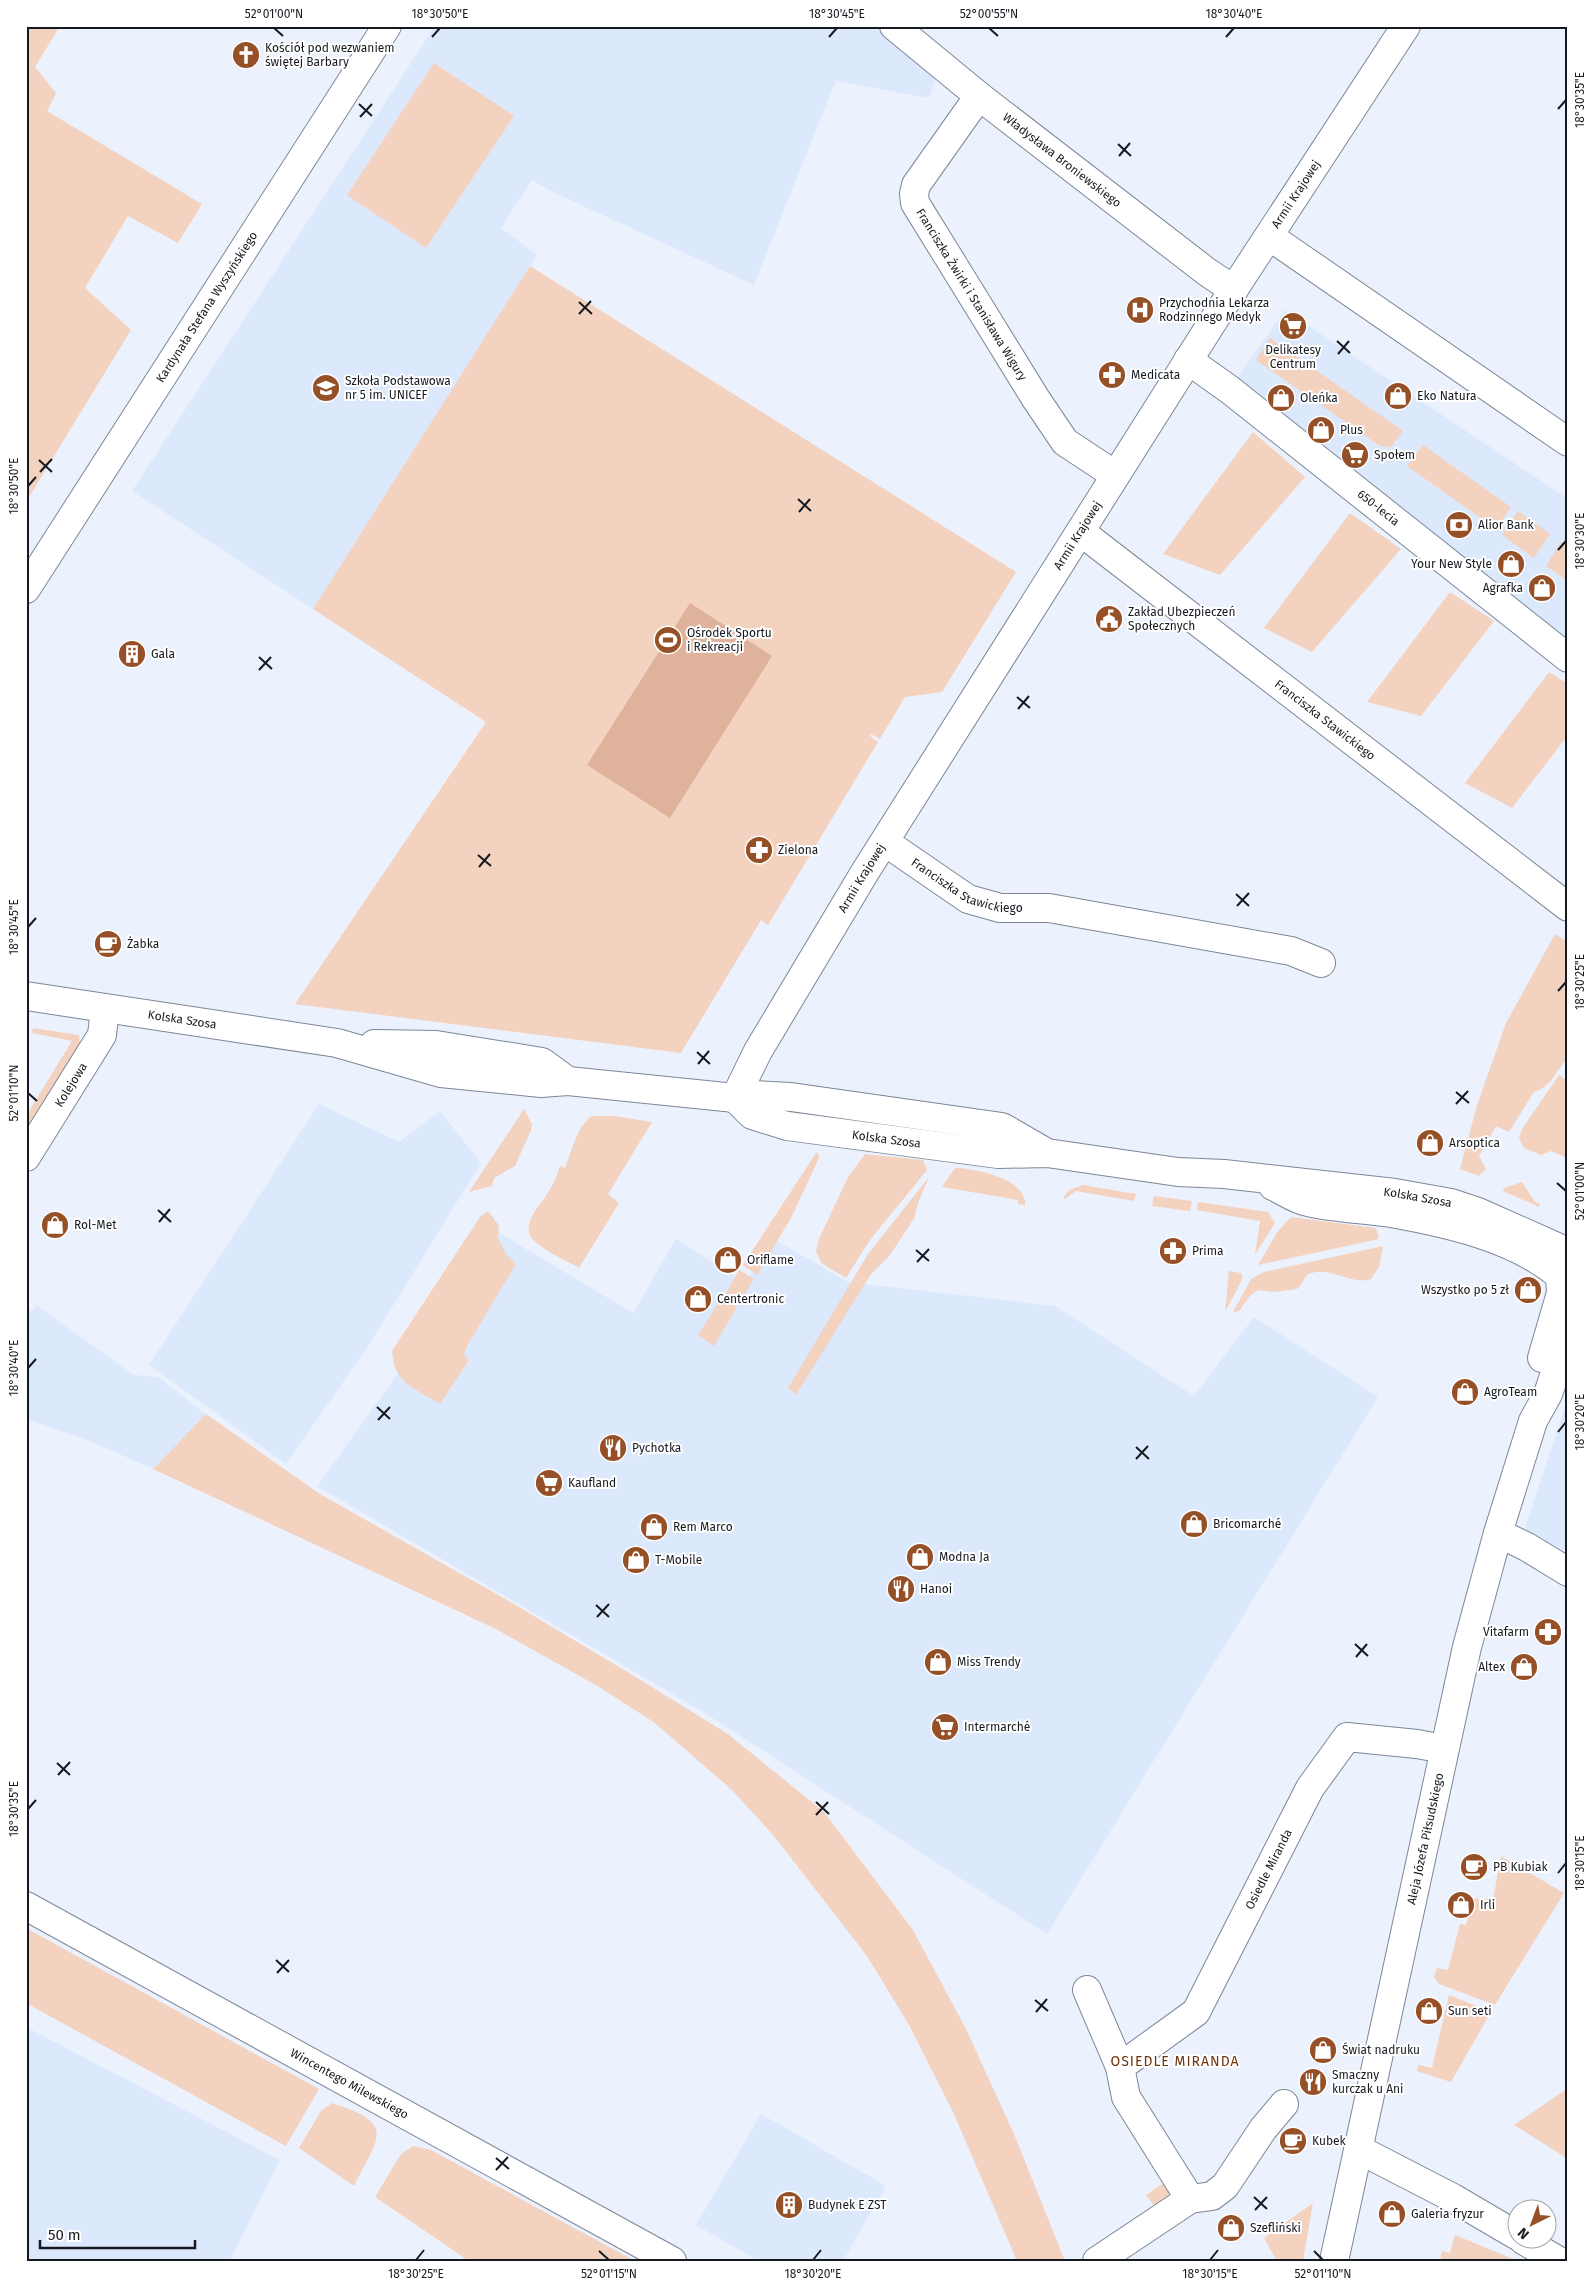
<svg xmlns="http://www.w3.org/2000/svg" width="1594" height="2287" viewBox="0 0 1594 2287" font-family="'Fira Sans',sans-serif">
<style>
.built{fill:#dce8fc}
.green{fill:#f4d2c0}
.water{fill:#dfb29b}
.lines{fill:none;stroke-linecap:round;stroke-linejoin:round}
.minor-casing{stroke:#7d8798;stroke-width:30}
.minor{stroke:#fff;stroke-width:28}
.ticks{fill:none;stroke:#161a20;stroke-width:2}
.labels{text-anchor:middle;stroke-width:4;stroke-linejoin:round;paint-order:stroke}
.poi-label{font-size:12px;fill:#161a20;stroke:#fff;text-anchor:start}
.street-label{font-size:12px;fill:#161a20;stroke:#fff}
.neighbourhood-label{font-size:14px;letter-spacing:1px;fill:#71340b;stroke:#fff}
.neatline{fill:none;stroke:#161a20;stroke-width:2}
.ticks-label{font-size:12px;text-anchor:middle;fill:#161a20}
</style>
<rect width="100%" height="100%" fill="#ebf2fd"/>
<g class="built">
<polygon points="435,26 875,26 935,79 929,98 836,81 754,285 553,192 532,180 501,228 537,255 313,609 132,491"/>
<polygon points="1285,310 1568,499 1568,642 1231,387"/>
<polygon points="319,1104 399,1142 440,1111 481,1163 367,1348 286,1464 149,1365"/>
<polygon points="499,1233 633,1313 676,1239 745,1283 774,1239 848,1282 1055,1306 1194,1396 1254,1317 1378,1397 1047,1934 703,1712 317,1486"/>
<polygon points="36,1305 134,1375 158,1377 206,1414 153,1469 88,1440 26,1419 26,1309 32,1311"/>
<polygon points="1568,1398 1568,1559 1524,1531"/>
<polygon points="26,2027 280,2160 230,2261 26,2261"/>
<polygon points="761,2114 886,2186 843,2261 759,2261 696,2225"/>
</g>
<g class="green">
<polygon points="26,26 60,26 35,67 56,93 47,111 202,204 178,243 128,216 85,288 131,330 26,502"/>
<polygon points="434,63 514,116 426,248 347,195"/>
<polygon points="530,266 1016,572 942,692 905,697 880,739 871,734 870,736 878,742 768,925 761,920 681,1053 295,1004 486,722 313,609"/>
<polygon points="1270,338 1403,431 1391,447 1380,446 1256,360"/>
<polygon points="1253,432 1305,477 1220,575 1163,554"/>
<polygon points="1423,445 1511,507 1496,529 1407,466"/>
<polygon points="1518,511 1550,534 1534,558 1502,535"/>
<polygon points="1350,513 1401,549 1312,652 1264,628"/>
<polygon points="1561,542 1568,547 1568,581 1546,566"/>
<polygon points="1450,592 1494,621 1421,716 1367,702"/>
<polygon points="1549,672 1568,684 1568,735 1512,808 1465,783"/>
<polygon points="1555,934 1568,942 1568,1056 1551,1081 1540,1090 1534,1092 1509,1132 1496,1126 1479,1156 1486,1169 1479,1176 1460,1169 1477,1105 1506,1023"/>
<polygon points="33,1028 79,1035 80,1045 26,1135 26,1116 72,1041 32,1033"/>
<polygon points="1559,1075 1568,1081 1568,1155 1565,1157 1551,1151 1541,1155 1524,1148 1519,1138 1522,1129"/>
<polygon points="524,1109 532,1124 531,1130 515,1166 494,1178 492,1186 469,1192"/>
<path d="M592 1116H614L652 1122 608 1194 619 1203 579 1268C566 1260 550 1254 538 1244 516 1228 539 1207 549 1191 554 1183 557 1175 560 1166L565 1168C572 1151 577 1126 592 1116Z"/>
<polygon points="816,1153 818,1153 819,1158 791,1218 757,1275 743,1265"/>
<polygon points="865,1154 923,1160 927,1170 870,1240 846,1278 821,1263 816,1251 819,1239 848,1177"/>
<path d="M955 1168C975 1168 1027 1179 1025 1205L1018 1204V1200L942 1187Z"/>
<path d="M929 1177C925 1188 915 1206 915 1217L890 1255 871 1274 796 1395 788 1388 868 1254Z"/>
<polygon points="1522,1182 1535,1202 1540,1204 1539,1207 1503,1191 1504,1188"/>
<polygon points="1083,1185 1136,1194 1134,1201 1076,1191 1065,1199 1063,1198 1069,1190"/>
<polygon points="1154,1196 1192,1201 1190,1211 1152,1206"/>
<polygon points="1198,1202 1268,1212 1275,1223 1255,1255 1260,1221 1197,1210"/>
<path d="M488 1211 498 1224 499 1233 497 1236 506 1254 516 1264 467 1346 464 1354 469 1360 440 1404C415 1388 394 1384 392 1351L480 1217Z"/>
<polygon points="1291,1217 1376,1228 1379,1239 1258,1265 1278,1231"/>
<path d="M1383 1246 1379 1267 1371 1279C1351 1286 1329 1265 1309 1274 1304 1277 1302 1285 1297 1289L1274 1292 1258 1290 1250 1296 1239 1311 1233 1312 1251 1279 1264 1272Z"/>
<polygon points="739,1270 754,1279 739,1304 725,1295"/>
<polygon points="1229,1271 1241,1273 1243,1278 1225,1312"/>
<polygon points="725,1300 737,1307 714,1346 698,1335 719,1302"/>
<polygon points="206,1414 320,1494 507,1600 634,1676 728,1734 824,1812 913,1930 966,2029 1014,2134 1065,2261 1017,2261 953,2112 909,2025 867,1956 774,1836 732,1790 655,1723 599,1687 496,1629 153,1469"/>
<polygon points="1501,1856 1564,1893 1495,2005 1439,1984 1434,1977 1437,1968 1448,1970 1460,1924 1466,1925 1474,1898 1493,1900"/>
<polygon points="26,1928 319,2089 286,2146 26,2003"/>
<polygon points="1449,1995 1491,2012 1451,2082 1417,2071 1418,2065 1432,2068"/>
<polygon points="1568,2088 1568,2159 1514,2125"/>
<path d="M332 2103C397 2124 379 2136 354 2186L299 2148 321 2111Z"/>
<polygon points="413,2146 431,2150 635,2261 469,2261 375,2197 401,2154"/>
<path d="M1168 2180C1172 2197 1169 2197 1155 2207L1146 2195Z"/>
<polygon points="1313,2203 1303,2261 1277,2261 1264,2238"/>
<polygon points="1455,2235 1518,2261 1440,2261 1442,2251 1450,2253"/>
</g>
<polygon class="water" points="690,603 772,656 670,818 587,765"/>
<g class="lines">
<defs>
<g id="minor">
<path id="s1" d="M894 26 979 96 1207 272 1234 290"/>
<path id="s2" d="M979 96 916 185 914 194 915 203 1036 399 1065 442 1115 475"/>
<polyline points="1269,236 1568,442"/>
<path id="s3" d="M1188 360 1230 390 1568 658"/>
<path id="s4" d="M1081 532 1568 907"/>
<path id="s5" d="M26 589 387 26"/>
<path id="s6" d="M885 842 968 899 1000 908H1049L1291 951 1321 963"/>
<path id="s7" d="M26 996 337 1043 441 1073 541 1083 568 1081 735 1098 752 1095 791 1097 1002 1127 1047 1153"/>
<polyline points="374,1044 436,1045 542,1062 568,1081"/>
<path id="s8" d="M735 1098 758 1051 865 872 1217 315 1406 26"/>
<path id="s9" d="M735 1098 752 1115 787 1126 998 1154 1047 1153 1178 1172 1224 1174 1395 1193 1451 1203 1478 1212 1568 1252"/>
<path id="s10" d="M26 1157 102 1035 105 1009"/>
<path d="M1273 1186C1284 1191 1296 1200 1308 1202 1335 1208 1363 1209 1391 1213 1447 1223 1516 1238 1560 1276L1561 1293 1542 1358"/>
<polyline points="1498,1533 1527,1547 1568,1572"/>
<path id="s11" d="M26 1906 672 2261"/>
<polyline points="1087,1990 1120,2067 1126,2097 1190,2199 1097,2261"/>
<path id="s12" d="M1120 2067 1196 2012 1310 1788 1347 1737 1417 1744 1444 1749"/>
<polyline points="1358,2149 1453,2198 1516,2235"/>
<polyline points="1190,2199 1212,2196 1225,2186 1263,2129 1284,2104"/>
<polyline points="1523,2240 1559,2261"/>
<path id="s13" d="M1334 2261 1467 1647 1498 1533 1533 1421 1548 1394 1568 1334"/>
</g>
</defs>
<use href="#minor" class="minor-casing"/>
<use href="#minor" class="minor"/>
</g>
<path class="ticks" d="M274 28 283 36M989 28 998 36M432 37 440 28M829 37 837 28M1226 37 1234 28M359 104 372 116M1558 109 1566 100M360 117 372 104M1118 144 1131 156M1119 156 1130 143M579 302 592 314M579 314 591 301M1337 341 1350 353M1338 354 1349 341M39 460 52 472M40 472 52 459M28 486 36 477M798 499 811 511M799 512 810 499M1558 550 1566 541M259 657 272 669M259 670 271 657M1017 697 1030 708M1018 709 1029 696M478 855 491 866M479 867 490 854M1236 894 1249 906M1237 906 1249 893M28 927 36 918M1558 991 1566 982M697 1052 710 1064M698 1064 709 1051M1456 1092 1469 1103M28 1093 37 1101M1456 1104 1468 1091M1557 1183 1566 1191M158 1210 171 1222M159 1222 170 1209M916 1250 929 1261M917 1262 929 1249M28 1368 36 1359M377 1407 390 1419M378 1420 390 1407M1558 1432 1566 1422M1136 1447 1149 1459M1136 1459 1148 1446M596 1605 609 1617M597 1617 609 1604M1355 1644 1368 1656M1356 1657 1367 1644M57 1763 70 1775M58 1775 70 1762M816 1802 829 1814M28 1809 36 1800M816 1815 828 1802M1558 1873 1566 1863M276 1960 289 1972M277 1973 289 1960M1035 2000 1048 2011M1036 2012 1047 1999M496 2158 509 2169M496 2170 508 2157M1254 2197 1267 2209M1255 2210 1267 2197M599 2251 609 2260M1314 2251 1323 2260M416 2260 424 2250M813 2260 821 2250M1210 2260 1218 2250"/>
<defs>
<symbol id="church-disc" viewBox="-11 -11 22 22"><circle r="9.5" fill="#965027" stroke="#fff"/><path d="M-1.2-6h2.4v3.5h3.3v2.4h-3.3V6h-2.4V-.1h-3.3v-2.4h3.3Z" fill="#fff"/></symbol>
<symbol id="hospital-disc" viewBox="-11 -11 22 22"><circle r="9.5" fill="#965027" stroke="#fff"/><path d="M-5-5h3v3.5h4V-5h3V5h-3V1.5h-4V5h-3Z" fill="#fff"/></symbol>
<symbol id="supermarket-disc" viewBox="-11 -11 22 22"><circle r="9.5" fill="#965027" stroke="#fff"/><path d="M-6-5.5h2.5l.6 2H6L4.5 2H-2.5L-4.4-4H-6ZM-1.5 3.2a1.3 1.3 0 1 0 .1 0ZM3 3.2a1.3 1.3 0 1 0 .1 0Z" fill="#fff"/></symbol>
<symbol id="pharmacy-disc" viewBox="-11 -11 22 22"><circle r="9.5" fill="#965027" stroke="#fff"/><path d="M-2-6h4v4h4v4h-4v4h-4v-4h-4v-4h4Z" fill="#fff"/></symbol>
<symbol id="school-disc" viewBox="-11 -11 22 22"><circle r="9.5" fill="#965027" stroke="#fff"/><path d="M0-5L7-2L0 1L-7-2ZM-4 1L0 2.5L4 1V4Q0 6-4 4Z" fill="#fff"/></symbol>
<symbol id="shop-disc" viewBox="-11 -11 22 22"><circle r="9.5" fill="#965027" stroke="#fff"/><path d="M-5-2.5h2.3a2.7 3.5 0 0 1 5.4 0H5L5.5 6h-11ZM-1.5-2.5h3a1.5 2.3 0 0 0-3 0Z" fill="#fff"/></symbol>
<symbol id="bank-disc" viewBox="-11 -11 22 22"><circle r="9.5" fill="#965027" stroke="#fff"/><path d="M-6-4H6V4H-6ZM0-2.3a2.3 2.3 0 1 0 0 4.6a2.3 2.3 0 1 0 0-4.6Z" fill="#fff"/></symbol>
<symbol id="civic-disc" viewBox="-11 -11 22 22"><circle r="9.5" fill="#965027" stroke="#fff"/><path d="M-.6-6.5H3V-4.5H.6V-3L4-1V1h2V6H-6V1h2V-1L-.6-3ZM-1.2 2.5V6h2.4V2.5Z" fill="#fff"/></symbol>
<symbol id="stadium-disc" viewBox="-11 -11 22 22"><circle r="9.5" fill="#965027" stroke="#fff"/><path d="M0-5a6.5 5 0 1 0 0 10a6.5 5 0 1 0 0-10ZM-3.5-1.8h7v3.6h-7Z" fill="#fff"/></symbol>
<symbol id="building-disc" viewBox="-11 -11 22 22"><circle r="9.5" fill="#965027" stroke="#fff"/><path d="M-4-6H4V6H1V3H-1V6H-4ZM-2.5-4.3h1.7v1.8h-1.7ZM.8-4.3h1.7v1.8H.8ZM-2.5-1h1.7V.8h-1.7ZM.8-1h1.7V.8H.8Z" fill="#fff"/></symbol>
<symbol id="cafe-disc" viewBox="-11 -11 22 22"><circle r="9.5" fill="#965027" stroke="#fff"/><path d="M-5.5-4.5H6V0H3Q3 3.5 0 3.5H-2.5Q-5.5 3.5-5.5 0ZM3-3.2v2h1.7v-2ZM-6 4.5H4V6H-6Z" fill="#fff"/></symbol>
<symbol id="restaurant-disc" viewBox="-11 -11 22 22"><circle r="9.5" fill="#965027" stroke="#fff"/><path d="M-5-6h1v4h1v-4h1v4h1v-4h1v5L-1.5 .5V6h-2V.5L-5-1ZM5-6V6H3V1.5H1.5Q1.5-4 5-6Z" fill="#fff"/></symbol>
</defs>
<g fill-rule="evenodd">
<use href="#church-disc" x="230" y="39" width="32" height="32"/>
<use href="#hospital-disc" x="1124" y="294" width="32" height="32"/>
<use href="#supermarket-disc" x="1277" y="310" width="32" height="32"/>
<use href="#pharmacy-disc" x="1096" y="359" width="32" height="32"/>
<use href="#school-disc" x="310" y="372" width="32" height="32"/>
<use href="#shop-disc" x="1382" y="380" width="32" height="32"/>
<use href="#shop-disc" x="1265" y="382" width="32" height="32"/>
<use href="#shop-disc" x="1305" y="414" width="32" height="32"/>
<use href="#supermarket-disc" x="1339" y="439" width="32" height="32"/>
<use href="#bank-disc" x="1443" y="509" width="32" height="32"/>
<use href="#shop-disc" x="1495" y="548" width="32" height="32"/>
<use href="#shop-disc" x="1526" y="572" width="32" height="32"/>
<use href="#civic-disc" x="1093" y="603" width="32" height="32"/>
<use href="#stadium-disc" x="652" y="624" width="32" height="32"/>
<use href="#building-disc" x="116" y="638" width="32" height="32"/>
<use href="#pharmacy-disc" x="743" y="834" width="32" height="32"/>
<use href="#cafe-disc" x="92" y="928" width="32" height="32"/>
<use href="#shop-disc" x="1414" y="1127" width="32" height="32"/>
<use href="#shop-disc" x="39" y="1209" width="32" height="32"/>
<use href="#pharmacy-disc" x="1157" y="1235" width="32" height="32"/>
<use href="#shop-disc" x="712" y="1244" width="32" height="32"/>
<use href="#shop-disc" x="1512" y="1274" width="32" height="32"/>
<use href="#shop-disc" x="682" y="1283" width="32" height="32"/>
<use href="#shop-disc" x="1449" y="1376" width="32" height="32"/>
<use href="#restaurant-disc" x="597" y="1432" width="32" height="32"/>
<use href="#supermarket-disc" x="533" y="1467" width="32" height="32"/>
<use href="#shop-disc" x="1178" y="1508" width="32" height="32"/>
<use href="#shop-disc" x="638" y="1511" width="32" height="32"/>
<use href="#shop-disc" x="904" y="1541" width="32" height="32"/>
<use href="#shop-disc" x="620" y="1544" width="32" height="32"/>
<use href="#restaurant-disc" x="885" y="1573" width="32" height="32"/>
<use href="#pharmacy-disc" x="1532" y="1616" width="32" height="32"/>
<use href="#shop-disc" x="922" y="1646" width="32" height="32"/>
<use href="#shop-disc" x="1508" y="1651" width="32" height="32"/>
<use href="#supermarket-disc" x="929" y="1711" width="32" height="32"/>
<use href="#cafe-disc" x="1458" y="1851" width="32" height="32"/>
<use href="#shop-disc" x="1445" y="1889" width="32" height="32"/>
<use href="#shop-disc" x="1413" y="1995" width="32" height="32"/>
<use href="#shop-disc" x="1307" y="2034" width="32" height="32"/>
<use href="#restaurant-disc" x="1297" y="2066" width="32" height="32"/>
<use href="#cafe-disc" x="1277" y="2125" width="32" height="32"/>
<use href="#building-disc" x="773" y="2189" width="32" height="32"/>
<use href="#shop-disc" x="1376" y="2198" width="32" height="32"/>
<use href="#shop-disc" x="1215" y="2212" width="32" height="32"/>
</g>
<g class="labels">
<g class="poi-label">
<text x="265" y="52">Kościół pod wezwaniem<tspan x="265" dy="14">świętej Barbary</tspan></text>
<text x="1159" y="307">Przychodnia Lekarza<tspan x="1159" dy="14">Rodzinnego Medyk</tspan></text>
<text x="1293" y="354" text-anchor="middle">Delikatesy<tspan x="1293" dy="14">Centrum</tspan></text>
<text x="1131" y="379">Medicata</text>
<text x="345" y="385">Szkoła Podstawowa<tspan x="345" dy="14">nr 5 im. UNICEF</tspan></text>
<text x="1417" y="400">Eko Natura</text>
<text x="1300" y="402">Oleńka</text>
<text x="1340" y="434">Plus</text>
<text x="1374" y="459">Społem</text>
<text x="1478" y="529">Alior Bank</text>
<text x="1492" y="568" text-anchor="end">Your New Style</text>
<text x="1523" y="592" text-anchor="end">Agrafka</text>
<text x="1128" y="616">Zakład Ubezpieczeń<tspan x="1128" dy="14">Społecznych</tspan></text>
<text x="687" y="637">Ośrodek Sportu<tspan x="687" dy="14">i Rekreacji</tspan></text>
<text x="151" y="658">Gala</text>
<text x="778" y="854">Zielona</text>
<text x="127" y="948">Żabka</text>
<text x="1449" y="1147">Arsoptica</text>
<text x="74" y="1229">Rol-Met</text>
<text x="1192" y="1255">Prima</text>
<text x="747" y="1264">Oriflame</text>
<text x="1509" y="1294" text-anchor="end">Wszystko po 5 zł</text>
<text x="717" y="1303">Centertronic</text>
<text x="1484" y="1396">AgroTeam</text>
<text x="632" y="1452">Pychotka</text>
<text x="568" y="1487">Kaufland</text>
<text x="1213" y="1528">Bricomarché</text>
<text x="673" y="1531">Rem Marco</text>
<text x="939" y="1561">Modna Ja</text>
<text x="655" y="1564">T-Mobile</text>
<text x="920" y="1593">Hanoi</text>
<text x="1529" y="1636" text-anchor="end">Vitafarm</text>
<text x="957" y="1666">Miss Trendy</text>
<text x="1505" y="1671" text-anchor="end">Altex</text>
<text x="964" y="1731">Intermarché</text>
<text x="1493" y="1871">PB Kubiak</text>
<text x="1480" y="1909">Irli</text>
<text x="1448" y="2015">Sun seti</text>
<text x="1342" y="2054">Świat nadruku</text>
<text x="1332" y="2079">Smaczny<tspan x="1332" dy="14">kurczak u Ani</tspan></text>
<text x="1312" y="2145">Kubek</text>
<text x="808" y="2209">Budynek E ZST</text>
<text x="1411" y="2218">Galeria fryzur</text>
<text x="1250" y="2232">Szefliński</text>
</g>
<g class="street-label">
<text dy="4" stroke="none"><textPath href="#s1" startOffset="215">Władysława Broniewskiego</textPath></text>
<text dy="4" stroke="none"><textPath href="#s8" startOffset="1064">Armii Krajowej</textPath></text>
<text dy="4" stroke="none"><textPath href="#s2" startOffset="235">Franciszka Żwirki i Stanisława Wigury</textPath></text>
<text dy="4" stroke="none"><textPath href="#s5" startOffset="335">Kardynała Stefana Wyszyńskiego</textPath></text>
<text dy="4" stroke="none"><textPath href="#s3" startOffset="241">650-lecia</textPath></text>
<text dy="4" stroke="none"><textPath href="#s8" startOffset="659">Armii Krajowej</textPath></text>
<text dy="4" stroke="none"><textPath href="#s4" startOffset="308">Franciszka Stawickiego</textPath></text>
<text dy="4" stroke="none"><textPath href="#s8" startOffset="254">Armii Krajowej</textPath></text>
<text dy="4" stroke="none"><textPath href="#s6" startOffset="95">Franciszka Stawickiego</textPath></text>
<text dy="4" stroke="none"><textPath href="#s7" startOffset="158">Kolska Szosa</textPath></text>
<text dy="4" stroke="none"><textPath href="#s10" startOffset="85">Kolejowa</textPath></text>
<text dy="4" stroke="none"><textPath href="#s9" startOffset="161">Kolska Szosa</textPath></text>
<text dy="4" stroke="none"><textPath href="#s9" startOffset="696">Kolska Szosa</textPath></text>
<text dy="4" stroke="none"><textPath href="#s13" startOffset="432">Aleja Józefa Piłsudskiego</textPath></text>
<text dy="4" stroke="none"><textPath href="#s12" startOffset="254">Osiedle Miranda</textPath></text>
<text dy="4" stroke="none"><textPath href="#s11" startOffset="369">Wincentego Milewskiego</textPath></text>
</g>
<g class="neighbourhood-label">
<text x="1175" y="2066">OSIEDLE MIRANDA</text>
</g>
</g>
<rect width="1594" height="2287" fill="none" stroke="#ffffff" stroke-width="55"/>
<g transform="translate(1532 2224) rotate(222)"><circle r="24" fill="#ffffff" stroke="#a2a3a6"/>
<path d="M0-4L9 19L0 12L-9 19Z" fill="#965027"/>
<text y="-8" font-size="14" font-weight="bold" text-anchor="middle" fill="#161a20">N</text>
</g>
<path d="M40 2240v8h155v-8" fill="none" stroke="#161a20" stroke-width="2.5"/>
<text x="48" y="2240" font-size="15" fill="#161a20" stroke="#ffffff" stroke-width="4" paint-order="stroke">50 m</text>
<rect x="28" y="28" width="1538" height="2232" class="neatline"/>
<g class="ticks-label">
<text x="274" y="18">52°01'00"N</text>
<text x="440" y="18">18°30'50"E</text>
<text x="837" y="18">18°30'45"E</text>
<text x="989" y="18">52°00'55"N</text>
<text x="1234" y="18">18°30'40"E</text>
<text transform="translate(1580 100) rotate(-90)" y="4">18°30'35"E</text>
<text transform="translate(14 486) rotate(-90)" y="4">18°30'50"E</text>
<text transform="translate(1580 541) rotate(-90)" y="4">18°30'30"E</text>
<text transform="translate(14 927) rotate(-90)" y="4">18°30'45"E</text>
<text transform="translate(1580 982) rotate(-90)" y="4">18°30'25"E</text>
<text transform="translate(14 1093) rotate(-90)" y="4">52°01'10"N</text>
<text transform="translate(1580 1191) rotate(-90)" y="4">52°01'00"N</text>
<text transform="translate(14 1368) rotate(-90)" y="4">18°30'40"E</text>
<text transform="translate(1580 1422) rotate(-90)" y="4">18°30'20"E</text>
<text transform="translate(14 1809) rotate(-90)" y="4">18°30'35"E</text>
<text transform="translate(1580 1863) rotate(-90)" y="4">18°30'15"E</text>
<text x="416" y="2278">18°30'25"E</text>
<text x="609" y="2278">52°01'15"N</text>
<text x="813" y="2278">18°30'20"E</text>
<text x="1210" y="2278">18°30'15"E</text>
<text x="1323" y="2278">52°01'10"N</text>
</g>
</svg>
